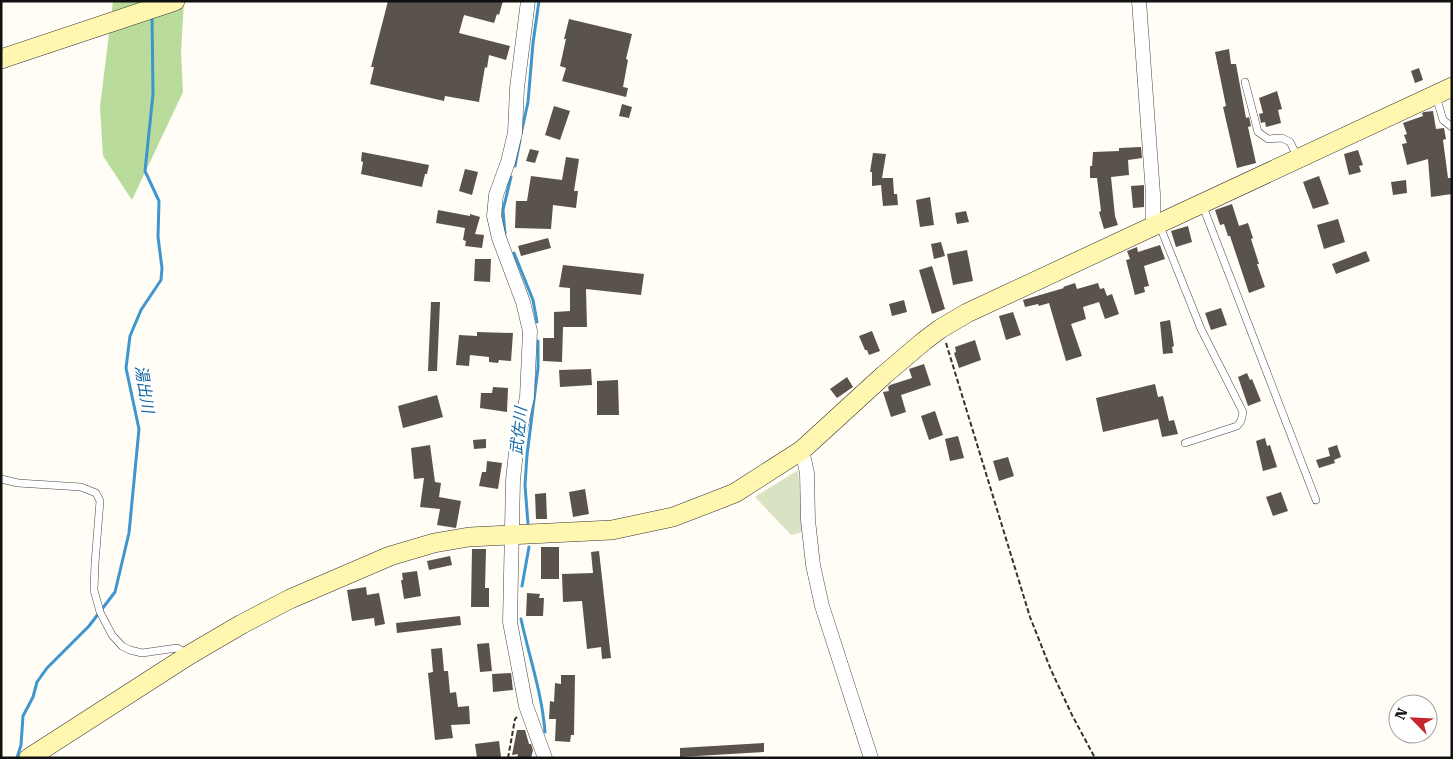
<svg xmlns="http://www.w3.org/2000/svg" width="1453" height="759" viewBox="0 0 1453 759" font-family="'Roboto Serif','Noto Sans JP',serif">
<style>
.forest{fill:#b9dc9c}
.cemetery{fill:#d9e3c4}
.lines{fill:none;stroke-linecap:round;stroke-linejoin:round}
.stream{stroke:#3f96cf;stroke-width:3}
.building{fill:#5a524d}
.lane-casing{stroke:#444;stroke-width:8}
.street-casing{stroke:#444;stroke-width:15}
.secondary-casing{stroke:#333;stroke-width:20}
.path{stroke:#333;stroke-width:2;stroke-dasharray:5 2.5;stroke-linecap:butt}
.lane{stroke:#fff;stroke-width:7}
.street{stroke:#fff;stroke-width:14}
.secondary{stroke:#fff6b0;stroke-width:19}
.labels{text-anchor:middle;stroke-width:5;stroke-linejoin:round;paint-order:stroke}
.water-label{font-size:16px;font-style:italic;fill:#1768a6;stroke:#fff}
</style>
<rect width="100%" height="100%" fill="#fffdf5"/>
<polygon class="forest" points="113,1 184,1 181,52 183,92 132,200 103,156 100,107"/>
<polygon class="cemetery" points="798,470 803,532 791,535 755,497"/>
<g class="lines">
<g class="stream">
<polyline points="521,134 528,102 533,43 539,1"/>
<polyline points="515,166 520,140"/>
<polyline points="505,234 503,210 511,177"/>
<polyline points="514,253 533,300 537,322"/>
<polyline points="528,524 525,485 527,455 538,368 538,341"/>
<polyline points="522,586 529,547"/>
<path d="M521 619C529 656 542 693 545 732"/>
<polyline points="17,758 21,745 23,716 33,697 37,682 47,668 89,626 115,592 129,533 139,429 126,368 130,336 141,310 161,280 162,268 158,237 159,201 145,171 153,94 152,14"/>
</g>
</g>
<g class="building">
<polygon points="388,1 503,1 499,15 497,14 494,23 464,15 459,33 510,46 506,60 489,55 487,68 485,67 479,102 445,96 444,101 370,84 374,67 371,67"/>
<polygon points="569,19 632,34 626,59 628,60 623,87 628,88 626,97 562,81 566,68 560,66 566,39 564,39"/>
<polygon points="1229,49 1231,64 1236,64 1246,118 1249,117 1251,126 1248,127 1256,163 1237,168 1223,107 1226,106 1215,52"/>
<polygon points="1419,68 1423,80 1415,83 1411,71"/>
<polygon points="1277,91 1282,109 1278,110 1281,123 1266,127 1265,122 1261,123 1259,114 1263,113 1259,98"/>
<polygon points="622,104 632,107 629,118 619,116"/>
<polygon points="554,106 570,111 560,140 545,135"/>
<polygon points="1433,111 1436,129 1444,128 1446,139 1443,140 1448,178 1452,178 1452,194 1431,197 1428,159 1407,165 1402,144 1407,143 1404,135 1407,134 1403,123 1423,116 1422,113 1424,112"/>
<polygon points="1141,147 1142,158 1128,160 1129,175 1111,177 1115,216 1118,225 1104,229 1099,212 1101,211 1097,178 1090,178 1090,166 1092,166 1093,152 1119,151 1119,148"/>
<polygon points="530,149 539,151 535,163 526,161"/>
<polygon points="1358,150 1363,165 1359,166 1361,172 1349,175 1344,154"/>
<polygon points="362,152 429,165 427,174 425,174 422,187 361,174 363,162 361,161"/>
<polygon points="873,153 886,154 882,178 893,178 894,194 897,194 898,205 883,206 881,185 872,186 872,172 870,172"/>
<polygon points="566,157 579,159 574,191 578,191 576,208 553,205 551,229 515,228 516,201 527,201 531,176 562,180"/>
<polygon points="465,169 478,172 472,195 459,191"/>
<polygon points="1319,176 1329,204 1313,209 1303,182"/>
<polygon points="1406,180 1407,193 1393,195 1391,182"/>
<polygon points="1144,185 1144,207 1133,208 1131,186"/>
<polygon points="930,197 934,225 920,227 916,200"/>
<polygon points="1232,204 1239,226 1248,223 1253,238 1251,239 1259,264 1257,264 1265,287 1249,293 1230,236 1228,236 1224,224 1220,225 1215,210"/>
<polygon points="438,210 470,216 470,214 480,217 475,234 484,235 482,248 465,246 466,241 463,240 465,228 436,223"/>
<polygon points="966,211 969,222 957,224 955,213"/>
<polygon points="1338,219 1345,242 1324,249 1317,225"/>
<polygon points="1188,226 1192,242 1176,247 1171,231"/>
<polygon points="548,238 551,248 521,256 518,246"/>
<polygon points="941,242 945,256 934,259 931,244"/>
<polygon points="1160,245 1165,259 1144,266 1149,286 1144,287 1145,292 1135,295 1126,260 1130,259 1127,251 1137,247 1138,252"/>
<polygon points="967,250 973,281 953,285 947,254"/>
<polygon points="1366,251 1370,261 1336,274 1332,264"/>
<polygon points="475,259 491,259 490,282 474,281"/>
<polygon points="563,265 644,274 641,295 586,289 587,327 563,327 562,362 543,361 543,338 554,338 554,312 570,311 570,288 559,287"/>
<polygon points="932,266 945,309 932,314 919,270"/>
<polygon points="1075,283 1077,289 1098,283 1100,289 1104,288 1107,296 1112,294 1119,314 1105,319 1099,302 1083,307 1086,319 1071,324 1082,356 1066,361 1049,303 1039,306 1038,304 1025,307 1023,300 1064,288 1063,287"/>
<polygon points="904,300 907,312 892,316 889,304"/>
<polygon points="431,302 440,302 437,371 428,371"/>
<polygon points="1221,308 1227,325 1211,330 1205,313"/>
<polygon points="1013,312 1021,335 1006,340 999,316"/>
<polygon points="1170,320 1174,346 1172,347 1173,353 1163,354 1160,322"/>
<polygon points="872,331 880,351 869,355 867,350 865,350 859,336"/>
<polygon points="477,332 513,333 511,361 499,360 498,363 489,362 489,357 470,355 469,366 456,365 459,335 477,336"/>
<polygon points="975,340 981,360 959,368 954,353 956,352 955,347"/>
<polygon points="924,364 931,385 901,395 906,412 891,417 883,392 889,391 888,387 890,385 912,378 909,369"/>
<polygon points="591,369 592,385 560,387 559,370"/>
<polygon points="1247,373 1250,380 1252,379 1261,401 1248,406 1238,377"/>
<polygon points="847,377 853,387 837,398 830,389"/>
<polygon points="618,380 619,415 597,415 597,381"/>
<polygon points="1155,384 1158,397 1163,396 1169,421 1174,420 1178,434 1162,437 1158,419 1103,432 1096,398"/>
<polygon points="493,387 508,388 507,412 480,408 481,393 492,393"/>
<polygon points="437,395 443,417 403,428 398,406"/>
<polygon points="935,411 943,435 929,440 921,416"/>
<polygon points="958,436 964,458 950,461 945,439"/>
<polygon points="1265,438 1267,446 1270,445 1277,467 1263,471 1256,441"/>
<polygon points="486,439 486,448 474,449 473,440"/>
<polygon points="430,445 435,482 441,483 439,497 461,501 456,528 437,525 440,509 420,507 424,478 414,479 411,448"/>
<polygon points="1337,445 1341,457 1334,460 1335,463 1319,468 1316,460 1330,456 1328,448"/>
<polygon points="1008,457 1014,476 999,481 993,461"/>
<polygon points="487,461 502,463 498,489 479,486 482,472 486,472"/>
<polygon points="585,489 589,514 573,517 569,492"/>
<polygon points="1281,492 1288,511 1273,516 1266,497"/>
<polygon points="546,493 547,519 536,519 535,494"/>
<rect x="541" y="547" width="18" height="32"/>
<polygon points="472,549 486,549 485,588 489,588 489,607 471,607"/>
<polygon points="599,551 611,658 602,659 601,647 587,649 582,601 563,602 562,574 593,573 591,552"/>
<polygon points="450,556 452,565 429,570 427,561"/>
<polygon points="417,571 421,596 404,599 401,580 403,580 402,573"/>
<polygon points="366,587 367,595 379,593 385,624 375,626 374,618 352,621 347,590"/>
<polygon points="527,593 540,594 539,598 544,598 543,616 526,616"/>
<polygon points="460,616 461,625 397,633 396,623"/>
<polygon points="489,643 492,671 480,672 477,644"/>
<polygon points="442,648 444,671 448,671 450,693 456,692 458,707 469,706 470,724 451,725 453,738 435,740 428,673 433,672 431,649"/>
<polygon points="511,673 513,690 493,692 492,674"/>
<polygon points="561,675 575,675 574,735 571,735 570,742 555,741 556,719 549,719 550,701 554,702 555,683 561,684"/>
<polygon points="517,730 525,730 529,744 531,744 533,750 531,758 517,758 518,754 512,755"/>
<polygon points="499,741 501,757 477,758 475,744"/>
<polygon points="764,743 764,752 680,757 680,748"/>
</g>
<g class="lines">
<defs>
<g id="lane">
<polyline points="1245,82 1258,132 1268,139 1282,138 1290,142 1298,158"/>
<polyline points="1436,96 1443,120 1452,127"/>
<polyline points="1202,204 1316,500"/>
<polyline points="1159,224 1201,329 1243,412 1241,421 1237,426 1185,443"/>
<polyline points="1,479 18,483 81,487 96,493 100,501 95,563 94,590 100,612 112,635 122,646 130,650 142,653 177,648 187,654"/>
</g>
<g id="street">
<polyline points="528,1 517,88 515,133 508,162 496,195 494,216 499,238 523,302 530,331 527,397 517,443 513,480 510,622 526,706 545,758"/>
<polyline points="1139,1 1153,194 1153,227"/>
<polyline points="802,450 807,473 808,520 813,565 822,606 871,758"/>
</g>
<g id="secondary">
<polyline points="1,59 175,1"/>
<polyline points="29,758 189,655 242,624 290,599 390,556 434,543 469,537 612,530 673,517 735,493 802,450 884,375 924,341 940,329 967,313 1452,87"/>
</g>
</defs>
<use href="#lane" class="lane-casing"/>
<use href="#street" class="street-casing"/>
<use href="#secondary" class="secondary-casing"/>
<g class="path">
<polyline points="946,343 1030,617 1051,670 1072,715 1095,758"/>
<polyline points="508,758 515,719 517,717"/>
</g>
<use href="#lane" class="lane"/>
<use href="#street" class="street"/>
<use href="#secondary" class="secondary"/>
</g>
<g class="labels">
<g class="water-label">
<text transform="translate(145 389) rotate(81)" y="6">湯出川</text>
<text transform="translate(518 431) rotate(-84)" y="6">武佐川</text>
</g>
</g>
<rect width="1453" height="759" fill="none" stroke="#111111" stroke-width="5"/>
<g transform="translate(1413 719) rotate(294)"><circle r="24" fill="#ffffff" stroke="#a0a0a0"/>
<path d="M0-4L9 19L0 12L-9 19Z" fill="#c4262e"/>
<text y="-8" font-size="14" font-weight="bold" text-anchor="middle" fill="#111111">N</text>
</g>
</svg>
